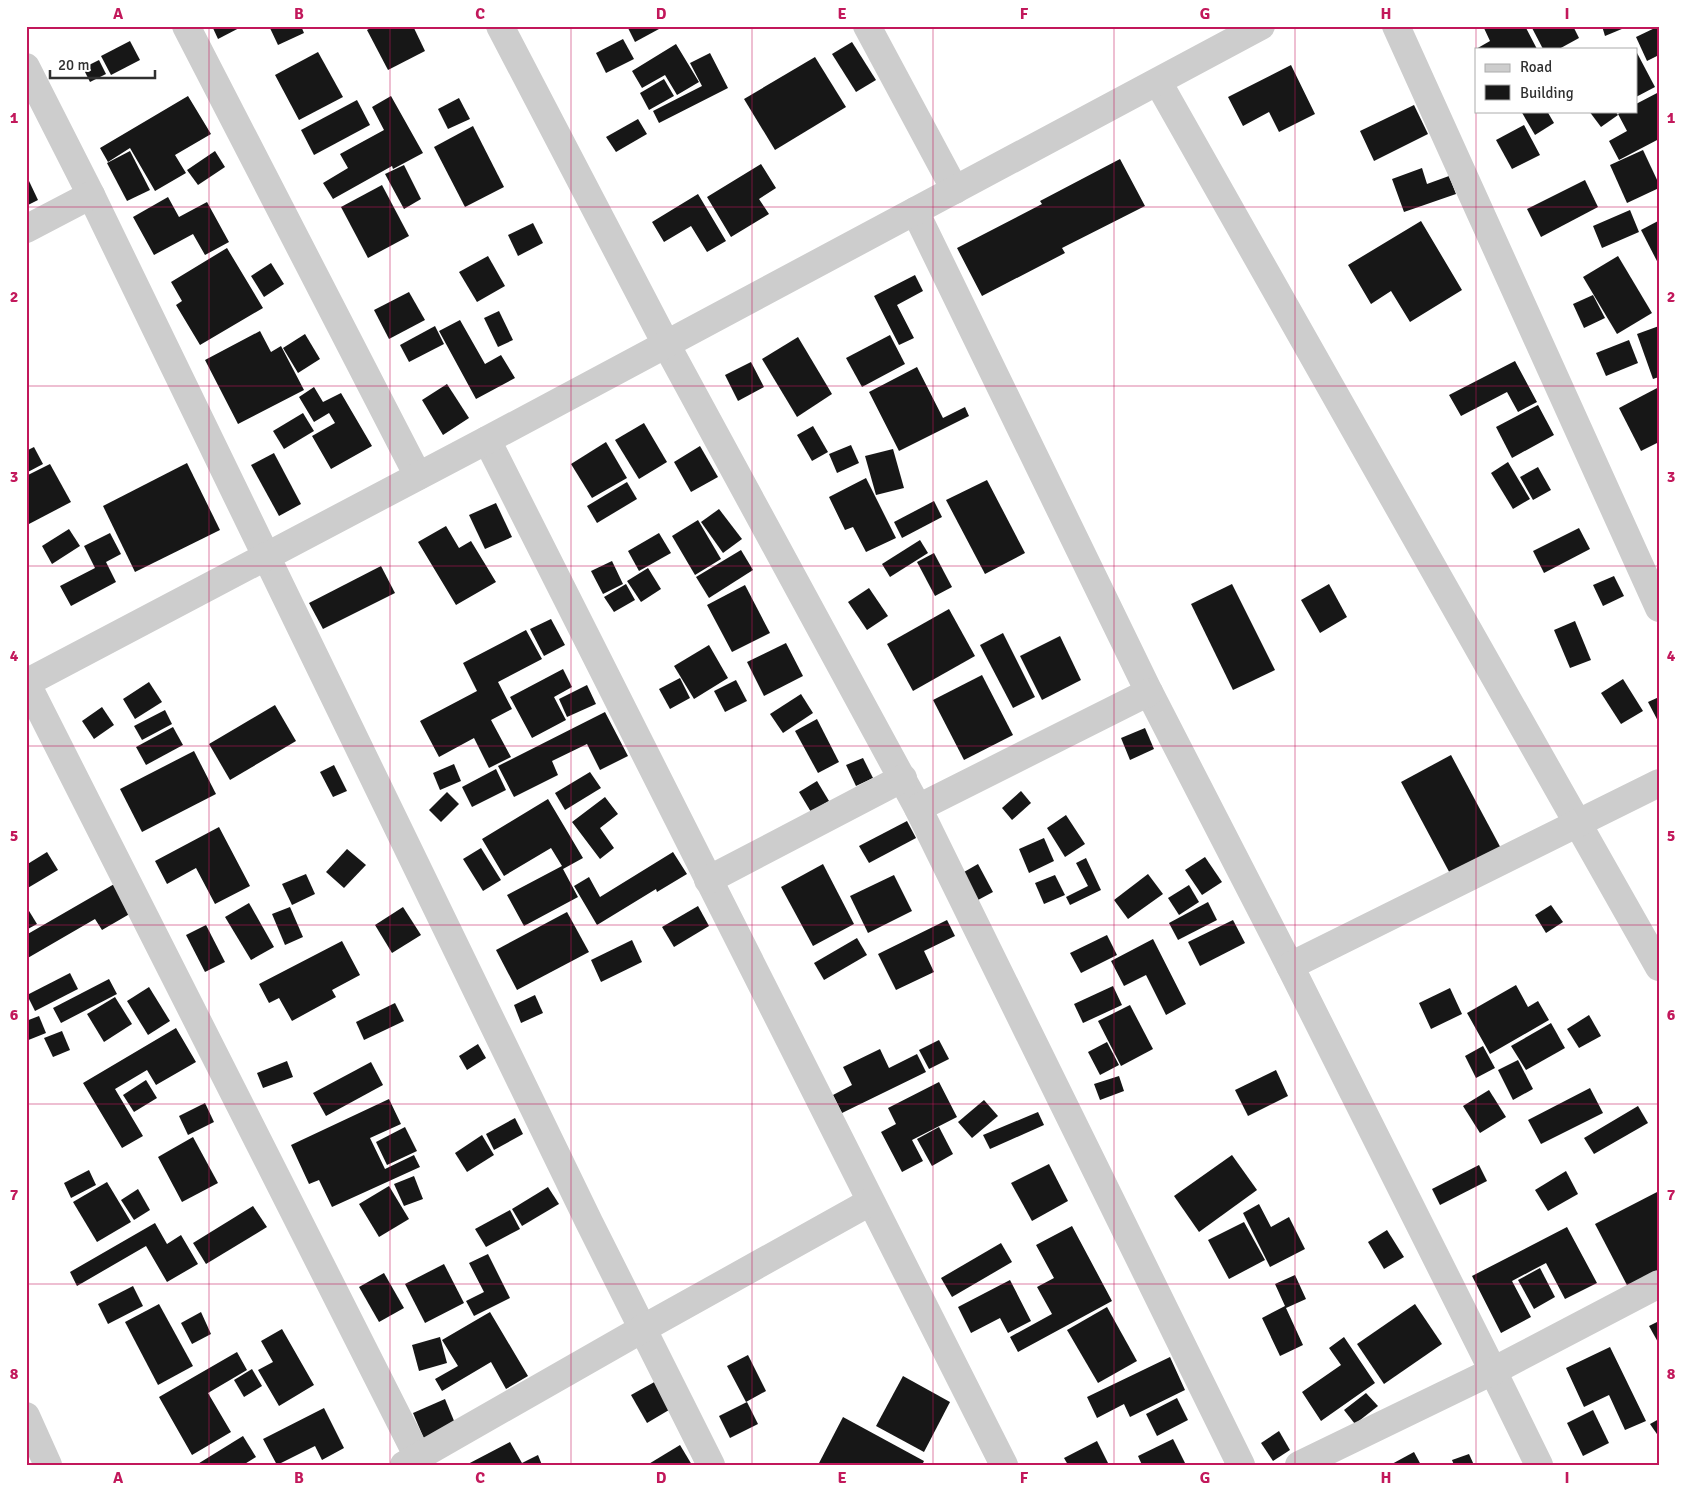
<svg xmlns="http://www.w3.org/2000/svg" width="1685" height="1491" viewBox="0 0 1685 1491" font-family="Signika,sans-serif">
<style>
.building{fill:#171717}
.lines{fill:none;stroke-linecap:round;stroke-linejoin:round}
.minor{stroke:#cdcdcd;stroke-width:28}
.grid{fill:none;stroke:#c2185b;stroke-width:1;stroke-opacity:0.55}
.neatline{fill:none;stroke:#c2185b;stroke-width:2}
.grid-label{font-size:16px;text-anchor:middle;font-weight:bold;fill:#c2185b}
</style>
<rect width="100%" height="100%" fill="#fff"/>
<g class="building">
<polygon points="212,26 243,26 218,39"/>
<polygon points="269,26 301,26 304,33 278,45"/>
<polygon points="374,26 413,26 425,51 388,70 367,30"/>
<polygon points="627,26 658,26 659,29 635,42"/>
<polygon points="1483,26 1525,26 1537,49 1476,49 1490,41"/>
<polygon points="1531,26 1573,26 1579,38 1559,49 1543,49"/>
<polygon points="1602,26 1629,26 1605,36"/>
<polygon points="1659,26 1659,55 1647,61 1636,37"/>
<polygon points="623,39 634,59 606,73 596,53"/>
<polygon points="130,41 140,60 111,75 101,56"/>
<polygon points="852,42 876,80 856,92 832,54"/>
<polygon points="676,44 699,82 677,95 665,75 642,88 632,71"/>
<polygon points="1636,51 1655,87 1636,97"/>
<polygon points="318,52 343,97 299,120 275,75"/>
<polygon points="710,53 728,88 659,123 653,111 702,86 690,63"/>
<polygon points="815,57 846,107 775,150 744,99"/>
<polygon points="99,60 106,74 90,82 83,68"/>
<polygon points="1291,65 1315,114 1279,132 1269,112 1243,126 1228,97"/>
<polygon points="664,79 674,96 649,110 640,93"/>
<polygon points="1659,92 1659,139 1619,160 1609,141 1627,131 1618,114 1623,111 1636,111 1636,104"/>
<polygon points="188,96 211,134 175,155 186,173 155,191 130,148 108,162 100,148"/>
<polygon points="391,96 423,153 393,169 392,166 333,199 323,183 348,168 340,154 384,130 372,107"/>
<polygon points="459,98 470,119 448,129 438,109"/>
<polygon points="357,100 370,125 314,155 301,130"/>
<polygon points="1414,105 1428,134 1374,161 1360,131"/>
<polygon points="1521,111 1547,111 1554,123 1535,135"/>
<polygon points="1589,111 1615,111 1618,115 1601,127"/>
<polygon points="638,119 647,134 616,152 606,137"/>
<polygon points="1524,125 1540,155 1512,169 1496,140"/>
<polygon points="473,126 504,187 465,207 434,147"/>
<polygon points="1643,150 1659,184 1659,188 1627,203 1610,165"/>
<polygon points="130,151 150,190 127,201 107,163"/>
<polygon points="215,151 225,167 198,185 187,170"/>
<polygon points="1120,159 1145,206 1062,248 1065,253 982,296 957,248 1042,204 1040,201"/>
<polygon points="761,164 776,188 759,199 769,214 731,237 707,197"/>
<polygon points="404,165 421,199 404,209 385,174"/>
<polygon points="1422,168 1427,184 1449,176 1456,194 1404,212 1392,179"/>
<polygon points="1585,180 1598,207 1541,237 1527,209"/>
<polygon points="29,181 38,200 26,206 26,183"/>
<polygon points="382,185 409,236 368,258 341,207"/>
<polygon points="698,194 726,241 707,252 691,226 664,242 652,222"/>
<polygon points="168,197 179,217 207,202 229,242 205,255 193,234 154,255 133,217"/>
<polygon points="1630,210 1639,232 1602,248 1593,226"/>
<polygon points="1421,221 1462,290 1410,322 1391,291 1371,304 1348,265"/>
<polygon points="1658,221 1659,223 1659,265 1641,230"/>
<polygon points="533,223 543,243 518,256 508,235"/>
<polygon points="227,248 263,308 200,345 176,305 182,301 171,282"/>
<polygon points="488,256 505,286 477,302 459,272"/>
<polygon points="1618,256 1652,313 1617,334 1583,277"/>
<polygon points="271,263 284,284 264,297 251,276"/>
<polygon points="915,275 923,291 897,305 914,338 899,345 874,296"/>
<polygon points="409,292 425,320 389,339 374,310"/>
<polygon points="1593,295 1605,318 1584,328 1573,304"/>
<polygon points="499,311 513,340 498,347 484,318"/>
<polygon points="460,320 485,364 501,355 515,378 476,399 439,331"/>
<polygon points="435,326 444,344 409,362 400,345"/>
<polygon points="1659,326 1659,377 1653,379 1637,334"/>
<polygon points="260,331 271,352 281,346 304,390 238,424 205,360"/>
<polygon points="305,334 320,359 298,373 283,348"/>
<polygon points="890,335 905,364 862,387 846,358"/>
<polygon points="798,337 832,394 797,417 762,359"/>
<polygon points="1629,340 1638,363 1606,376 1596,353"/>
<polygon points="1515,361 1537,402 1518,412 1507,392 1461,416 1449,395"/>
<polygon points="751,362 764,387 738,401 725,375"/>
<polygon points="917,367 943,418 965,407 969,416 899,451 869,392"/>
<polygon points="447,384 469,418 443,435 422,400"/>
<polygon points="314,387 323,402 341,393 372,446 331,469 312,436 335,423 329,413 314,422 299,397"/>
<polygon points="1659,387 1659,442 1641,451 1619,408"/>
<polygon points="1538,405 1554,435 1512,458 1496,427"/>
<polygon points="303,413 314,431 284,449 273,431"/>
<polygon points="644,423 667,462 639,479 615,440"/>
<polygon points="813,426 828,452 812,461 797,435"/>
<polygon points="606,442 627,478 592,498 571,464"/>
<polygon points="851,445 859,463 837,473 829,454"/>
<polygon points="700,446 718,477 691,492 674,462"/>
<polygon points="34,447 43,464 26,473 26,451"/>
<polygon points="893,449 904,488 876,495 865,456"/>
<polygon points="274,453 301,504 279,516 251,465"/>
<polygon points="1508,462 1530,499 1513,509 1491,473"/>
<polygon points="187,463 220,530 135,572 103,506"/>
<polygon points="50,464 71,502 29,524 26,518 26,476"/>
<polygon points="1538,467 1551,490 1533,500 1520,477"/>
<polygon points="866,478 896,538 866,552 853,527 845,530 829,497"/>
<polygon points="987,480 1025,553 985,574 946,500"/>
<polygon points="627,482 637,499 597,523 587,506"/>
<polygon points="934,501 942,517 902,538 894,522"/>
<polygon points="496,503 512,537 485,549 469,515"/>
<polygon points="719,509 742,539 723,553 701,522"/>
<polygon points="698,520 721,559 695,575 672,536"/>
<polygon points="446,526 459,548 471,541 496,582 456,605 418,542"/>
<polygon points="1579,528 1590,549 1544,573 1533,551"/>
<polygon points="69,529 80,546 52,564 42,546"/>
<polygon points="110,533 121,554 106,562 116,582 71,606 60,586 95,568 84,546"/>
<polygon points="659,533 671,553 639,571 628,551"/>
<polygon points="920,540 928,553 890,577 882,564"/>
<polygon points="741,550 753,570 709,598 696,577"/>
<polygon points="934,553 952,587 935,596 917,562"/>
<polygon points="612,561 623,584 603,594 591,571"/>
<polygon points="381,566 395,593 323,629 309,603"/>
<polygon points="648,568 661,589 641,602 627,581"/>
<polygon points="1614,576 1624,596 1603,606 1593,585"/>
<polygon points="626,584 635,600 614,612 604,597"/>
<polygon points="1232,584 1275,670 1233,690 1191,604"/>
<polygon points="1329,584 1347,617 1320,633 1301,600"/>
<polygon points="745,585 770,633 732,652 707,605"/>
<polygon points="869,588 888,616 867,630 848,602"/>
<polygon points="949,609 975,656 913,691 887,644"/>
<polygon points="551,619 565,645 544,656 530,629"/>
<polygon points="1575,621 1591,660 1570,668 1554,630"/>
<polygon points="526,630 542,659 498,682 512,709 491,720 511,757 489,768 474,738 439,757 420,721 477,691 463,663"/>
<polygon points="1003,633 1035,697 1013,708 980,645"/>
<polygon points="1060,636 1081,680 1042,700 1020,656"/>
<polygon points="786,643 803,676 764,696 747,662"/>
<polygon points="709,645 728,678 694,699 674,666"/>
<polygon points="563,669 572,687 554,697 566,720 532,738 510,697"/>
<polygon points="982,675 1013,735 964,760 933,700"/>
<polygon points="680,678 690,698 670,709 659,689"/>
<polygon points="1623,679 1643,711 1621,724 1601,693"/>
<polygon points="736,680 747,701 725,712 714,691"/>
<polygon points="149,682 162,702 135,719 123,699"/>
<polygon points="587,685 596,704 567,717 559,699"/>
<polygon points="801,694 813,713 783,733 770,714"/>
<polygon points="1659,697 1659,723 1648,702"/>
<polygon points="275,705 296,741 230,780 209,744"/>
<polygon points="102,707 114,725 94,739 82,721"/>
<polygon points="165,710 172,724 142,740 134,726"/>
<polygon points="605,712 628,756 600,770 587,744 552,761 558,775 514,797 498,766"/>
<polygon points="817,719 839,762 818,773 795,731"/>
<polygon points="173,727 183,745 146,765 136,747"/>
<polygon points="1145,728 1154,749 1130,760 1121,738"/>
<polygon points="194,751 216,794 142,832 120,789"/>
<polygon points="1451,755 1504,854 1454,881 1401,782"/>
<polygon points="863,758 873,778 856,786 846,765"/>
<polygon points="454,764 461,781 440,790 433,773"/>
<polygon points="334,765 347,791 333,797 320,772"/>
<polygon points="496,769 506,790 472,807 462,787"/>
<polygon points="590,772 601,788 565,810 555,793"/>
<polygon points="817,781 829,801 811,812 799,792"/>
<polygon points="1021,791 1031,803 1012,820 1002,808"/>
<polygon points="447,792 459,804 441,822 429,810"/>
<polygon points="605,797 618,814 600,828 614,848 600,859 572,822"/>
<polygon points="548,799 583,858 563,869 578,897 524,926 507,895 562,866 551,848 504,876 482,839"/>
<polygon points="1066,815 1085,844 1065,857 1047,828"/>
<polygon points="907,821 916,838 869,863 859,846"/>
<polygon points="219,827 250,886 215,904 196,868 167,884 155,861"/>
<polygon points="1044,838 1054,861 1029,873 1019,849"/>
<polygon points="481,848 501,880 483,891 463,859"/>
<polygon points="347,849 366,865 344,888 326,872"/>
<polygon points="47,852 58,870 26,889 26,865"/>
<polygon points="673,852 687,874 657,892 656,889 597,925 574,886 589,877 600,897"/>
<polygon points="1205,857 1222,882 1202,895 1185,870"/>
<polygon points="1086,858 1101,890 1070,905 1066,897 1088,886 1076,863"/>
<polygon points="823,864 854,924 813,946 781,887"/>
<polygon points="978,864 993,892 978,900 964,872"/>
<polygon points="306,874 315,894 292,905 282,884"/>
<polygon points="1148,874 1163,894 1128,919 1114,900"/>
<polygon points="894,875 912,911 868,933 850,896"/>
<polygon points="1055,875 1065,895 1044,904 1035,883"/>
<polygon points="116,883 133,912 102,930 95,919 26,959 26,935"/>
<polygon points="1189,885 1199,902 1179,915 1168,898"/>
<polygon points="1208,902 1217,920 1178,940 1169,923"/>
<polygon points="249,903 274,947 251,960 225,917"/>
<polygon points="1551,905 1563,922 1546,933 1535,915"/>
<polygon points="26,906 37,924 26,930"/>
<polygon points="698,906 709,926 674,947 662,927"/>
<polygon points="290,907 303,937 285,945 272,914"/>
<polygon points="403,907 421,935 392,953 375,925"/>
<polygon points="567,912 589,952 517,990 496,950"/>
<polygon points="947,920 955,936 924,951 934,972 896,990 878,954"/>
<polygon points="1233,920 1245,943 1200,966 1188,942"/>
<polygon points="206,925 225,962 205,972 186,935"/>
<polygon points="1107,935 1117,955 1081,973 1070,953"/>
<polygon points="857,938 867,955 824,980 814,963"/>
<polygon points="1153,939 1186,1004 1166,1015 1146,975 1124,986 1111,961"/>
<polygon points="632,940 642,962 601,982 591,960"/>
<polygon points="342,941 360,975 332,990 336,997 292,1021 279,998 269,1003 259,984"/>
<polygon points="70,973 78,989 35,1011 27,995"/>
<polygon points="109,979 117,994 61,1023 53,1008"/>
<polygon points="1516,985 1528,1007 1538,1001 1549,1020 1490,1054 1467,1013"/>
<polygon points="1113,986 1122,1005 1083,1023 1074,1004"/>
<polygon points="149,987 170,1021 148,1035 127,1001"/>
<polygon points="1450,988 1462,1014 1431,1029 1419,1003"/>
<polygon points="535,995 543,1013 521,1023 514,1005"/>
<polygon points="115,997 132,1024 104,1042 87,1014"/>
<polygon points="395,1003 404,1021 364,1040 356,1022"/>
<polygon points="1130,1005 1153,1049 1121,1066 1098,1021"/>
<polygon points="1589,1015 1601,1036 1579,1048 1567,1029"/>
<polygon points="39,1016 46,1033 26,1041 26,1021"/>
<polygon points="1551,1023 1565,1048 1526,1070 1511,1046"/>
<polygon points="176,1028 196,1062 156,1085 147,1070 115,1089 143,1136 122,1148 83,1083"/>
<polygon points="62,1031 70,1050 53,1057 44,1038"/>
<polygon points="939,1040 949,1059 929,1069 919,1050"/>
<polygon points="1107,1042 1119,1065 1100,1075 1088,1052"/>
<polygon points="478,1044 486,1058 467,1070 459,1056"/>
<polygon points="1483,1046 1495,1068 1476,1078 1465,1056"/>
<polygon points="880,1049 889,1068 917,1054 926,1072 842,1113 833,1095 852,1085 843,1067"/>
<polygon points="1518,1060 1533,1089 1513,1100 1498,1070"/>
<polygon points="287,1061 293,1077 263,1088 257,1073"/>
<polygon points="371,1062 383,1085 326,1116 313,1093"/>
<polygon points="1276,1070 1288,1096 1248,1116 1235,1090"/>
<polygon points="1119,1076 1124,1091 1100,1100 1094,1084"/>
<polygon points="146,1080 157,1098 134,1112 123,1095"/>
<polygon points="939,1082 957,1117 912,1140 923,1161 902,1172 881,1132 896,1124 888,1108"/>
<polygon points="1590,1088 1603,1113 1541,1144 1528,1120"/>
<polygon points="1489,1090 1506,1117 1480,1133 1463,1106"/>
<polygon points="389,1099 401,1124 370,1138 385,1169 414,1155 420,1167 332,1207 319,1180 309,1184 291,1145"/>
<polygon points="984,1100 998,1116 972,1138 958,1122"/>
<polygon points="205,1103 214,1122 188,1135 179,1116"/>
<polygon points="1638,1106 1648,1123 1594,1154 1584,1138"/>
<polygon points="1038,1112 1044,1125 990,1149 983,1135"/>
<polygon points="515,1118 523,1134 494,1150 486,1134"/>
<polygon points="405,1127 417,1151 387,1165 376,1142"/>
<polygon points="939,1127 953,1154 932,1166 917,1139"/>
<polygon points="482,1135 494,1155 467,1172 455,1153"/>
<polygon points="193,1137 218,1183 182,1202 158,1157"/>
<polygon points="1232,1155 1257,1190 1199,1232 1174,1196"/>
<polygon points="1049,1164 1068,1201 1032,1221 1011,1183"/>
<polygon points="1479,1165 1487,1181 1440,1205 1432,1189"/>
<polygon points="89,1170 96,1185 71,1198 64,1183"/>
<polygon points="1566,1171 1578,1194 1548,1211 1535,1190"/>
<polygon points="414,1176 423,1199 404,1206 394,1184"/>
<polygon points="107,1182 131,1222 97,1242 73,1202"/>
<polygon points="389,1186 409,1219 379,1237 359,1204"/>
<polygon points="548,1187 559,1204 522,1226 512,1209"/>
<polygon points="138,1189 150,1210 134,1220 121,1200"/>
<polygon points="1659,1191 1659,1274 1629,1289 1595,1224"/>
<polygon points="1259,1204 1271,1227 1289,1217 1305,1249 1270,1267 1243,1213"/>
<polygon points="253,1206 267,1227 206,1264 193,1243"/>
<polygon points="510,1210 520,1229 486,1247 475,1229"/>
<polygon points="1244,1222 1265,1260 1229,1279 1208,1240"/>
<polygon points="155,1223 167,1244 181,1235 198,1264 167,1282 146,1246 77,1286 70,1272"/>
<polygon points="1072,1226 1112,1301 1018,1352 1010,1337 1052,1314 1037,1287 1054,1278 1036,1245"/>
<polygon points="1567,1227 1597,1283 1565,1299 1546,1263 1512,1281 1531,1317 1501,1333 1472,1276"/>
<polygon points="1387,1230 1404,1257 1384,1269 1368,1242"/>
<polygon points="1001,1243 1012,1262 952,1297 941,1278"/>
<polygon points="488,1254 510,1298 474,1316 466,1301 484,1292 469,1263"/>
<polygon points="444,1264 464,1303 425,1323 405,1284"/>
<polygon points="1540,1268 1555,1297 1534,1309 1518,1280"/>
<polygon points="384,1273 404,1308 379,1322 359,1287"/>
<polygon points="1295,1275 1306,1299 1286,1308 1303,1345 1280,1356 1262,1318 1285,1306 1275,1284"/>
<polygon points="1010,1280 1031,1321 1008,1333 1000,1318 971,1333 958,1307"/>
<polygon points="133,1286 143,1306 108,1324 98,1304"/>
<polygon points="159,1304 193,1366 158,1385 125,1322"/>
<polygon points="1415,1304 1442,1344 1384,1384 1357,1344"/>
<polygon points="1107,1307 1137,1361 1098,1383 1067,1330"/>
<polygon points="201,1312 211,1334 192,1344 181,1323"/>
<polygon points="490,1312 528,1376 506,1389 491,1362 442,1391 435,1379 458,1366 442,1340"/>
<polygon points="1659,1321 1659,1344 1649,1326"/>
<polygon points="282,1329 314,1385 279,1406 258,1370 273,1362 261,1341"/>
<polygon points="440,1337 447,1363 419,1371 412,1345"/>
<polygon points="1344,1337 1375,1383 1321,1421 1302,1392 1341,1365 1329,1348"/>
<polygon points="1610,1347 1646,1421 1625,1430 1609,1395 1584,1407 1566,1368"/>
<polygon points="237,1352 247,1370 208,1393 231,1432 192,1455 159,1397"/>
<polygon points="748,1355 766,1391 746,1402 727,1366"/>
<polygon points="1170,1357 1185,1390 1130,1417 1124,1404 1097,1418 1087,1397"/>
<polygon points="252,1369 262,1386 244,1397 234,1380"/>
<polygon points="903,1376 950,1402 924,1452 876,1426"/>
<polygon points="658,1380 674,1407 647,1423 631,1395"/>
<polygon points="1366,1393 1378,1406 1355,1424 1344,1410"/>
<polygon points="1177,1398 1188,1420 1157,1436 1146,1414"/>
<polygon points="445,1399 457,1428 425,1441 413,1413"/>
<polygon points="747,1402 758,1424 730,1438 719,1416"/>
<polygon points="324,1408 344,1448 322,1460 315,1446 277,1465 263,1439"/>
<polygon points="1593,1410 1609,1443 1583,1456 1567,1423"/>
<polygon points="843,1417 924,1461 922,1465 818,1465"/>
<polygon points="1659,1419 1659,1437 1650,1424"/>
<polygon points="1279,1431 1290,1450 1273,1461 1261,1443"/>
<polygon points="243,1436 256,1457 243,1465 196,1465"/>
<polygon points="1173,1439 1186,1465 1142,1465 1138,1456"/>
<polygon points="1097,1441 1109,1465 1068,1465 1064,1458"/>
<polygon points="510,1442 522,1463 538,1455 542,1465 466,1465"/>
<polygon points="680,1445 692,1465 647,1465"/>
<polygon points="1414,1452 1421,1465 1390,1465"/>
<polygon points="1469,1454 1474,1465 1454,1465 1452,1460"/>
</g>
<g class="lines">
<g class="minor">
<polyline points="186,26 418,476"/>
<polyline points="500,26 666,344 918,808 1241,1465"/>
<polyline points="867,26 955,190"/>
<polyline points="1396,26 1659,608"/>
<polyline points="26,67 91,195 589,1222 711,1465"/>
<polyline points="1158,82 1659,967"/>
<polyline points="915,211 1149,692 1290,966 1493,1371 1539,1465"/>
<polyline points="26,229 91,195"/>
<polyline points="487,440 1004,1465"/>
<polyline points="26,682 422,1465"/>
<polyline points="26,683 487,440 1261,26"/>
<polyline points="918,808 1149,692"/>
<polyline points="708,880 903,778"/>
<polyline points="1290,966 1659,783"/>
<polyline points="26,1416 48,1465"/>
<polyline points="404,1465 644,1328 870,1202"/>
<polyline points="1299,1465 1493,1371 1659,1284"/>
</g>
</g>
<path class="grid" d="M209 26V1465M390 26V1465M571 26V1465M752 26V1465M933 26V1465M1114 26V1465M1295 26V1465M1476 26V49M1476 111V1465M26 207H1659M26 386H1659M26 566H1659M26 746H1659M26 925H1659M26 1104H1659M26 1284H1659"/>
<rect width="1685" height="1491" fill="none" stroke="#ffffff" stroke-width="55"/>
<rect x="1475" y="48" width="162" height="65" fill="#ffffff" stroke="#acacac"/>
<rect x="1485" y="64" width="25" height="8" fill="#cdcdcd" stroke="#acacac"/>
<text x="1520" y="72" font-size="15" fill="#303030">Road</text>
<rect x="1485" y="85" width="25" height="15" fill="#171717" stroke="#acacac"/>
<text x="1520" y="98" font-size="15" fill="#303030">Building</text>
<path d="M50 70v8h105v-8" fill="none" stroke="#303030" stroke-width="2.5"/>
<text x="58" y="70" font-size="15" fill="#303030" stroke="#ffffff" stroke-width="4" paint-order="stroke">20 m</text>
<rect x="28" y="28" width="1630" height="1436" class="neatline"/>
<g class="grid-label">
<text x="118" y="19">A</text>
<text x="299" y="19">B</text>
<text x="480" y="19">C</text>
<text x="661" y="19">D</text>
<text x="842" y="19">E</text>
<text x="1024" y="19">F</text>
<text x="1205" y="19">G</text>
<text x="1386" y="19">H</text>
<text x="1567" y="19">I</text>
<text x="14" y="123">1</text>
<text x="1671" y="123">1</text>
<text x="14" y="302">2</text>
<text x="1671" y="302">2</text>
<text x="14" y="482">3</text>
<text x="1671" y="482">3</text>
<text x="14" y="661">4</text>
<text x="1671" y="661">4</text>
<text x="14" y="841">5</text>
<text x="1671" y="841">5</text>
<text x="14" y="1020">6</text>
<text x="1671" y="1020">6</text>
<text x="14" y="1200">7</text>
<text x="1671" y="1200">7</text>
<text x="14" y="1379">8</text>
<text x="1671" y="1379">8</text>
<text x="118" y="1483">A</text>
<text x="299" y="1483">B</text>
<text x="480" y="1483">C</text>
<text x="661" y="1483">D</text>
<text x="842" y="1483">E</text>
<text x="1024" y="1483">F</text>
<text x="1205" y="1483">G</text>
<text x="1386" y="1483">H</text>
<text x="1567" y="1483">I</text>
</g>
</svg>
